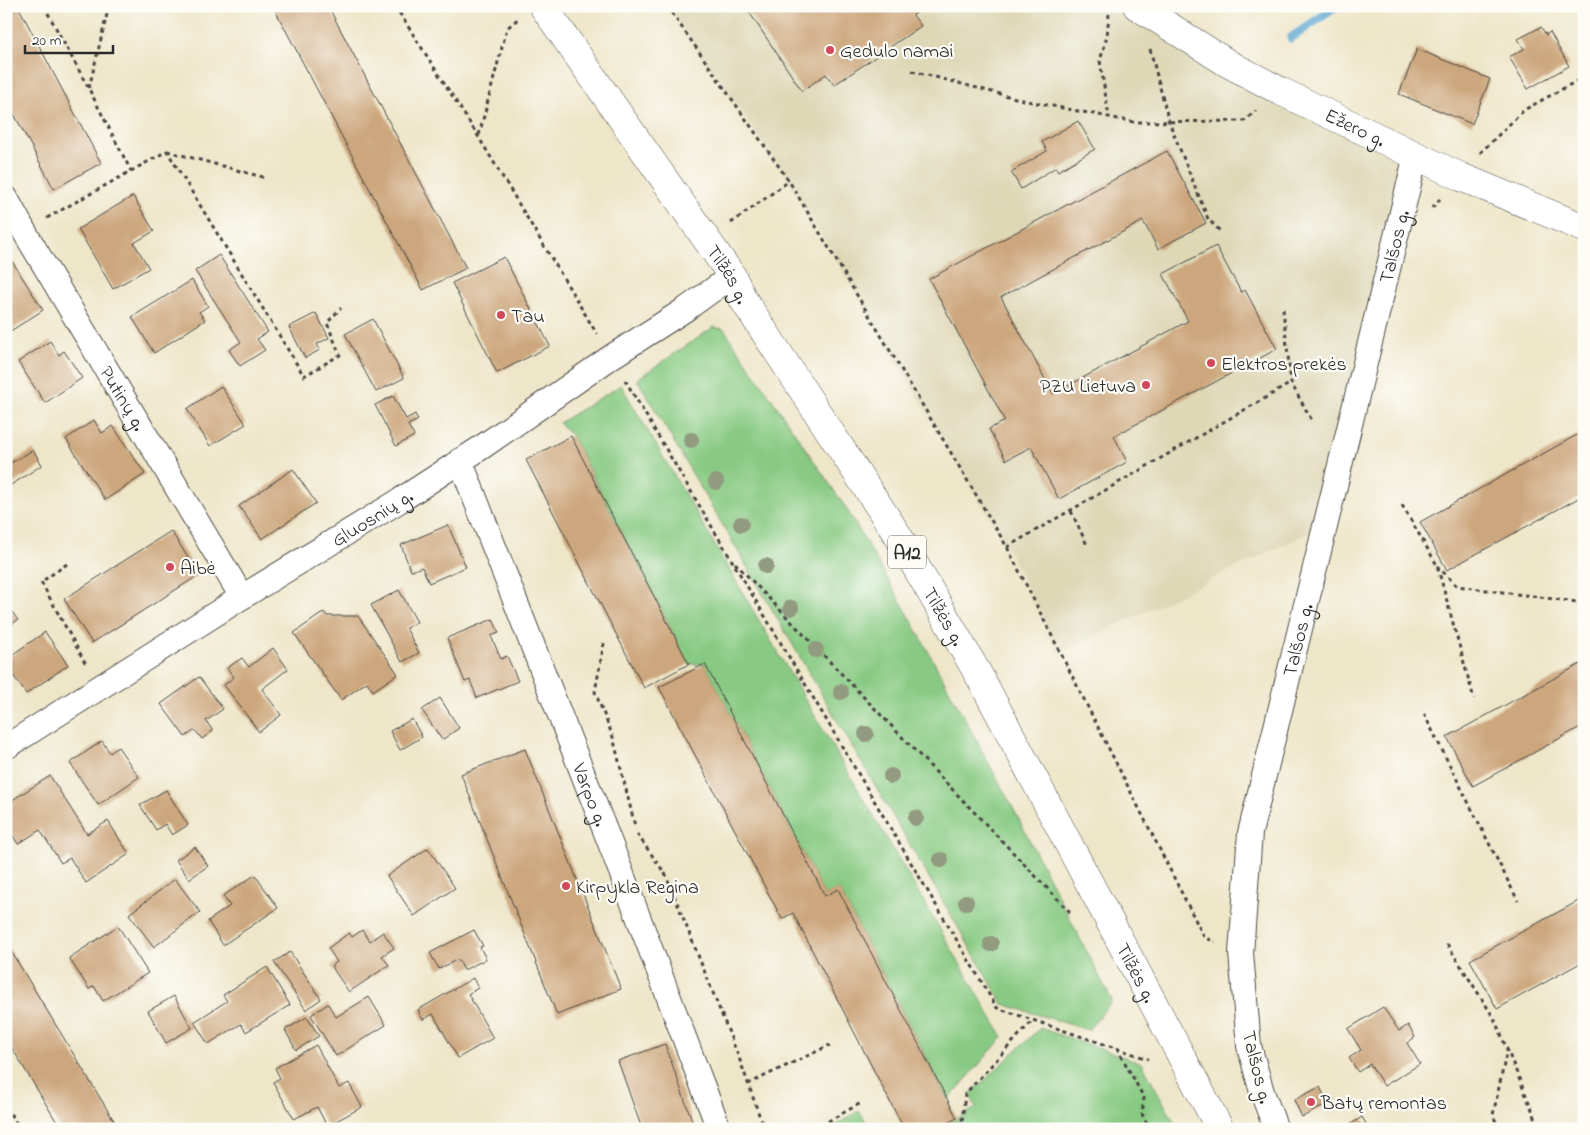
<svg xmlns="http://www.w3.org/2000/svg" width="1590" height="1135" viewBox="0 0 1590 1135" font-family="'Indie Flower',sans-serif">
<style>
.built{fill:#ded8b7}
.green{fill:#88ca83;stroke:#5a7a57}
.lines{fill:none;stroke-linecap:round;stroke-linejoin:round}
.stream{stroke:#52a2cd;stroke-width:9}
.building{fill:#cca67c}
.street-casing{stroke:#484743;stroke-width:26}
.secondary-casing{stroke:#484743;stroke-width:29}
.highway-casing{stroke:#484743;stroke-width:29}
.path{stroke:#484743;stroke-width:3;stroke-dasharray:4 4;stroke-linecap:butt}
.street{stroke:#fff;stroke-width:24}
.secondary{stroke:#fff;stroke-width:28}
.highway{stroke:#fff;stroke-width:28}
.tree{fill:#929a80}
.poi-dot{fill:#d1495b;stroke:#fdfcf7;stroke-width:2}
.labels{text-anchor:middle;stroke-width:4.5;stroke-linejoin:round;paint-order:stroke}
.shield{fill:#fdfcf7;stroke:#6a6a68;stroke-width:1}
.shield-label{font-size:19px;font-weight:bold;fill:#2b2b2b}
.poi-label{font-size:20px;fill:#2b2b2b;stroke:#fdfcf7;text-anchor:start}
.street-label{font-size:20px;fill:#2b2b2b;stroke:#fdfcf7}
</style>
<rect width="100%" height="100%" fill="#fdfcf7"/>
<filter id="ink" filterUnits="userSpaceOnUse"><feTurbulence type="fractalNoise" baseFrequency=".02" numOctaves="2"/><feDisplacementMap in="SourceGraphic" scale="10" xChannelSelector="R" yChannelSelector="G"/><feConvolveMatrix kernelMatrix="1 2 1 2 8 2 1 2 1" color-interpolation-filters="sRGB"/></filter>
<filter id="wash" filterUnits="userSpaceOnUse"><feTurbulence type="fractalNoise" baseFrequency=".0096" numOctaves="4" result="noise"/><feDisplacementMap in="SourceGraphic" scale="20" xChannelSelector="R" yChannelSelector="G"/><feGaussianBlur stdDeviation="1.12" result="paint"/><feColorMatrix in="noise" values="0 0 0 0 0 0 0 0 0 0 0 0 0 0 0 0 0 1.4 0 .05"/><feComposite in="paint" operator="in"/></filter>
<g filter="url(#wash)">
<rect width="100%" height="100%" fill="#eee6c9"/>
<polygon class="built" points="667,6 1137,6 1416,155 1325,525 1059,653 1007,547 789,181"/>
<g class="green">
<polygon points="714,327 724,329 846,508 908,614 1013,808 1112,1001 1088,1030 1003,1004 637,379"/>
<polygon points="621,385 1003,1037 948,1100 839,889 825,896 705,664 689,664 572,436 559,423"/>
<polygon points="1040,1028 1142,1063 1178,1129 938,1129 976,1108 970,1094"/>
<polygon points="859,1111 871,1129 829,1129"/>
</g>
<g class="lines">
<polyline class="stream" points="1291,38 1337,6"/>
</g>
<g id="blocks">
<g class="building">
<polygon points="6,6 18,6 101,163 54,189 6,99"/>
<polygon points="273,6 328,6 466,268 423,290"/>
<polygon points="745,6 923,6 924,7 913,15 921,26 834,85 826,74 802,91"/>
<polygon points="1541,27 1546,35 1550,32 1569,66 1528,89 1509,57 1524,49 1518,39"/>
<polygon points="1417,49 1490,79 1472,124 1399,94"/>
<polygon points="1078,121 1095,149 1058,171 1056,167 1021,189 1011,172 1047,151 1042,142"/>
<polygon points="1167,151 1206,223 1158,249 1143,221 1001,297 1053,394 1188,321 1163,274 1216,246 1241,292 1245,290 1277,349 1114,436 1127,462 1059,499 1031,447 1006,460 989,429 1005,421 929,279"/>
<polygon points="133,196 154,231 134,243 149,268 113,289 78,229"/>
<polygon points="219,255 268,332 257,339 265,350 240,366 229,350 241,342 195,271"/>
<polygon points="504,257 550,346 497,373 452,283"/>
<polygon points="10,258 43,310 6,334 6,260"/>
<polygon points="192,280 208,306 199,312 205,320 154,353 132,317"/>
<polygon points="316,313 329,338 317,344 320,350 305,358 289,327"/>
<polygon points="373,319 404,378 376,392 345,334"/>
<polygon points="50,341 59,355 64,351 82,378 45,403 18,362"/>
<polygon points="221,386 246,424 210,446 187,409"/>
<polygon points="393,396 406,419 415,414 418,420 408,425 414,436 396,446 375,405"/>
<polygon points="94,420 102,433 113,426 145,474 105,500 66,439"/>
<polygon points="1584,431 1584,495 1447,570 1420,522"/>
<polygon points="571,436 689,664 644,688 526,460"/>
<polygon points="33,450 42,465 11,485 6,477 6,466"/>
<polygon points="293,469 316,503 262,539 239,506"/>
<polygon points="448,525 466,567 429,583 422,567 411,571 401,545"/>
<polygon points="171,531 199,575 92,643 64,599"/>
<polygon points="399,590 417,622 406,628 419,653 402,662 371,605"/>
<polygon points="6,604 18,620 6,628"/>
<polygon points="324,612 327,616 358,616 398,674 373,691 367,682 341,700 294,633"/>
<polygon points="493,619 499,633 491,636 501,659 507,656 518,681 477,698 470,680 465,682 447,638"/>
<polygon points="45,632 68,665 26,694 6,665 6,659"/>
<polygon points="273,648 288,669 262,689 281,715 259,732 224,685 234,677 227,668 242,658 249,667"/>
<polygon points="1584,662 1584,725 1473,786 1447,737"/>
<polygon points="705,664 825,896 838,889 957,1118 935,1129 904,1129 793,913 782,919 659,687"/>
<polygon points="199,677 223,709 206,721 213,731 202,739 195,730 185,737 161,704"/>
<polygon points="440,698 459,728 442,740 422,710"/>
<polygon points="412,719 422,737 400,750 390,731"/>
<polygon points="102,741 110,753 118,747 139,777 98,805 70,763"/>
<polygon points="525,749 621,989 557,1015 461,774"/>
<polygon points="50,776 87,834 108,821 129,854 86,883 70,858 61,863 40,830 18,844 6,825 6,804"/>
<polygon points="166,790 188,825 172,835 165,824 156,830 140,805"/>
<polygon points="195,847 208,866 189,879 176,860"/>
<polygon points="428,848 455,888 414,916 387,876"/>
<polygon points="255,875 278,908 223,945 208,921 230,906 223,896"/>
<polygon points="175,879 200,912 154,947 129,914"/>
<polygon points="1584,898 1584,961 1497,1009 1470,960"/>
<polygon points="118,926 148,973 103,1001 94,986 89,989 69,958"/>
<polygon points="362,930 370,941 383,932 394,948 382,956 389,965 349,992 331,966 337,962 328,948 349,933 352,937"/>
<polygon points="474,930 483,946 480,947 486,959 464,970 458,959 439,969 430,953"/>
<polygon points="6,943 119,1129 61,1129 6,1038"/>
<polygon points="290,952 321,999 306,1010 274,962"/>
<polygon points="267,967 290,1005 246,1032 241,1024 208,1044 194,1022 227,1001 223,995"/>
<polygon points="473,978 478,988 468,994 493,1038 458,1058 433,1014 423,1020 418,1010"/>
<polygon points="174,996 192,1028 166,1043 148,1011"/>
<polygon points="369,997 386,1025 336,1056 311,1015 328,1004 336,1017"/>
<polygon points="1383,1007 1399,1031 1408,1025 1415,1037 1407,1043 1420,1064 1384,1086 1370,1064 1358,1072 1349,1058 1361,1050 1348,1029"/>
<polygon points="307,1017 319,1036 296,1050 285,1030"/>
<polygon points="665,1044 694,1126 688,1129 642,1129 618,1061"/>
<polygon points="316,1045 339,1088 349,1083 362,1107 327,1126 317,1107 294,1119 273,1082 280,1078 275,1068"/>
<polygon points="1320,1087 1328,1104 1302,1117 1294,1100"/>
<polygon points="1362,1117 1369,1129 1344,1129"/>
</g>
</g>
</g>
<g filter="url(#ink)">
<use href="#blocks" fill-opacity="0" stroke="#484743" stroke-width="1"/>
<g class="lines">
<defs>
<g id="street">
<path id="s1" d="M6 198 24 231 242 597"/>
<path id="s2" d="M460 460 610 843 719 1129"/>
<path id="s3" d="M6 747 242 597 399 501 482 447 611 357 686 309 732 276"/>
<path id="s4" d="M1276 1129 1262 1092 1249 1046 1241 953 1250 833 1416 155"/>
</g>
<g id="secondary">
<path id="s5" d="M1137 6 1229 64 1280 91 1461 177 1584 228"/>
</g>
<g id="highway">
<path id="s6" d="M543 6 732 276 743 299 897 534 981 679 1220 1129"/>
</g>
</defs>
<use href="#street" class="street-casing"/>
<use href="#secondary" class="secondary-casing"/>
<use href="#highway" class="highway-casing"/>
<g class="path">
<polyline points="44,6 89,89 131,171"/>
<polyline points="395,6 478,136 597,334"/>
<polyline points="667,6 789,181 1007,547 1204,937 1215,942"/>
<polyline points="1109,14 1107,36 1100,61 1109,117"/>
<polyline points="1150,49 1169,122 1208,219 1222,233"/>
<polyline points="912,71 1027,101 1134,122 1244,121 1256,111"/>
<polyline points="89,88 109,6"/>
<polyline points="479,135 507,28 519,18"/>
<polyline points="167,151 266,178"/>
<polyline points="1480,153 1524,110 1584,77"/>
<polyline points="1432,208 1440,199"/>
<polyline points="47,218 167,151 304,376 340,355 327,323 341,308"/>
<polyline points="731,223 789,181"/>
<polyline points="1283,309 1291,383 1311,419"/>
<polyline points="625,380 997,1008 1148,1059"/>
<polyline points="1402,505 1437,565 1474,699"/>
<polyline points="1071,511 1088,547"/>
<polyline points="1007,547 1291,383"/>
<polyline points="735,563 1072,914"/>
<polyline points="67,564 41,582 87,666"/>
<polyline points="1437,566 1457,586 1584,603"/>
<polyline points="604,643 595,692 613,737 635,826"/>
<polyline points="1424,714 1518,901"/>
<polyline points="637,834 666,875 741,1063 764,1129"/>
<polyline points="1447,944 1494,1018 1540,1129"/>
<polyline points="1117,1048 1144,1098 1142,1114 1150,1129"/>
<polyline points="748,1084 830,1045"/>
<polyline points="6,1107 20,1129"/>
<polyline points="814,1129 861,1103"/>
<polyline points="949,1129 962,1122 965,1094 1033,1020"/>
<polyline points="1499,1129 1493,1115 1507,1050"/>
</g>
<use href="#street" class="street"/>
<use href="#secondary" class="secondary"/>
<use href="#highway" class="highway"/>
</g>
<g class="tree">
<circle cx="691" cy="440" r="8"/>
<circle cx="716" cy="482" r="8"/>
<circle cx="741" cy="524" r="8"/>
<circle cx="766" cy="566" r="8"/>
<circle cx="791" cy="608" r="8"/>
<circle cx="816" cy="650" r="8"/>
<circle cx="841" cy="692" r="8"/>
<circle cx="866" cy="734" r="8"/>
<circle cx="891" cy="776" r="8"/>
<circle cx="916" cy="818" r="8"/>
<circle cx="941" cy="860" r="8"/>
<circle cx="966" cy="902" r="8"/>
<circle cx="991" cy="944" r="8"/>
</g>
</g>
<g class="poi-dot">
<circle cx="830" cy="50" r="5"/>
<circle cx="501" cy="315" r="5"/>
<circle cx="1211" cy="363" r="5"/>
<circle cx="1146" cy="385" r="5"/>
<circle cx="170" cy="567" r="5"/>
<circle cx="566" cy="886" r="5"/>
<circle cx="1311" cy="1102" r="5"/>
</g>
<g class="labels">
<rect class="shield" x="888" y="535.5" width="38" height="33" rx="4"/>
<g class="shield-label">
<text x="907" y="559">A12</text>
</g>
<g class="poi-label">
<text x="840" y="57">Gedulo namai</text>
<text x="511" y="322">Tau</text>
<text x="1221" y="370">Elektros prekės</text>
<text x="1136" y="392" text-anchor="end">PZU Lietuva</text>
<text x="180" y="574">Aibė</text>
<text x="576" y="893">Kirpykla Regina</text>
<text x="1321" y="1109">Batų remontas</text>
</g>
<g class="street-label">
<text dy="7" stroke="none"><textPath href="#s5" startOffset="250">Ežero g.</textPath></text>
<text dy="7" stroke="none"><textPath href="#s4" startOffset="905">Talšos g.</textPath></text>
<text dy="7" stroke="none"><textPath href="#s6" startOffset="326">Tilžės g.</textPath></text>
<text dy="7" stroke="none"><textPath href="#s1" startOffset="232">Putinų g.</textPath></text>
<text dy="7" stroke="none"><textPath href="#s3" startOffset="432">Gluosnių g.</textPath></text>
<text dy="7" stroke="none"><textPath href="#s6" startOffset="731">Tilžės g.</textPath></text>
<text dy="7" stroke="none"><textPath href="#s4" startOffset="500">Talšos g.</textPath></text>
<text dy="7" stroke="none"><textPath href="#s2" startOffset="359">Varpo g.</textPath></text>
<text dy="7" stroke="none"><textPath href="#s6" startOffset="1136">Tilžės g.</textPath></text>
<text transform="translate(1258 1067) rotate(76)" y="7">Talšos g.</text>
</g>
</g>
<rect width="1590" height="1135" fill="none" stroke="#fdfcf7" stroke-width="25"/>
<path d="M25 45v8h88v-8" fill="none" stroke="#2b2b2b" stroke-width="2.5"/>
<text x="32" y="45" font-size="15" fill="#2b2b2b" stroke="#fdfcf7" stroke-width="4" paint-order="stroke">20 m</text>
</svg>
